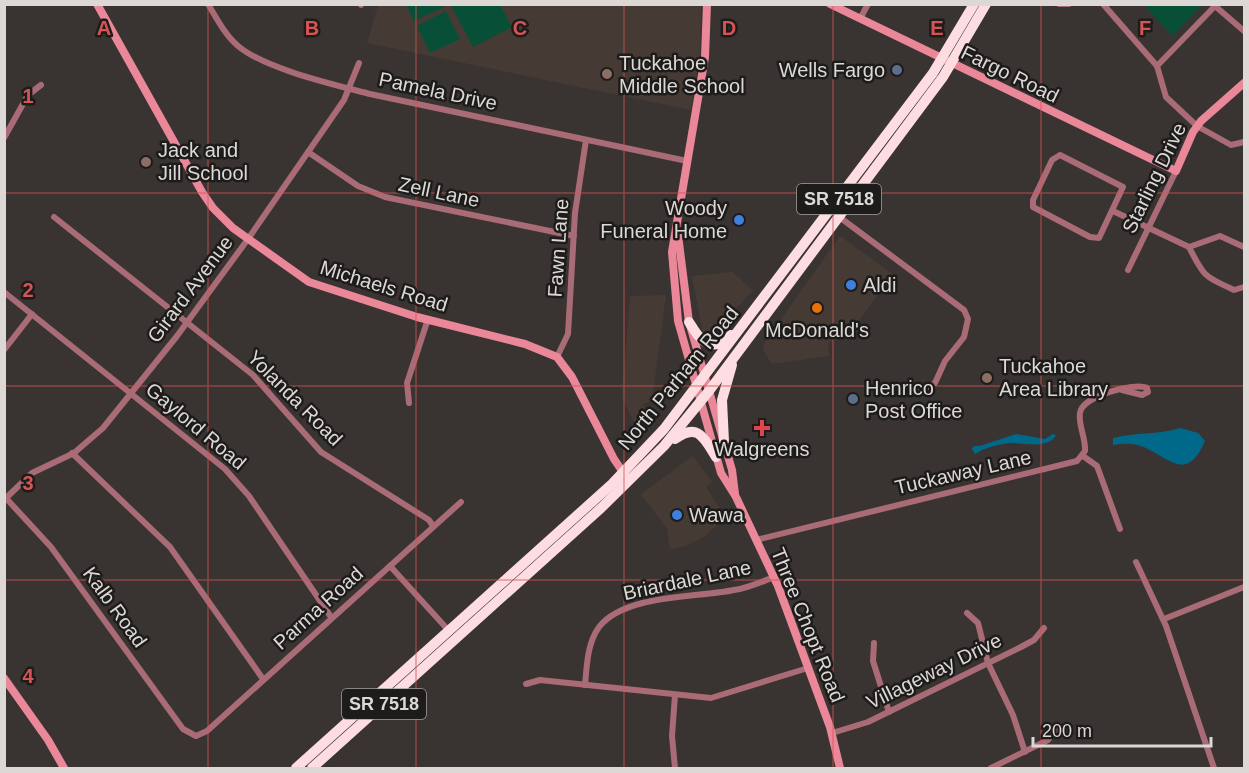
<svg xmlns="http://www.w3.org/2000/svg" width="1249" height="773" viewBox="0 0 1249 773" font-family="Helvetica,sans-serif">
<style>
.built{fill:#453b34}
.green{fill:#084f38}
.water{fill:#00698a}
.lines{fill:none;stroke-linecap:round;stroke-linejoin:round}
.street{stroke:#a96b75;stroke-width:6}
.secondary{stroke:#ea8799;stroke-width:8}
.highway{stroke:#fddde1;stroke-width:10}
.grid{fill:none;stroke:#d75454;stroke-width:1.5;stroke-opacity:0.55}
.service-dot{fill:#5c6f8a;stroke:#1e1c1b;stroke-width:2}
.education-dot{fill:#8d6e63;stroke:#1e1c1b;stroke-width:2}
.shop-dot{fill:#3f7fe0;stroke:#1e1c1b;stroke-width:2}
.food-dot{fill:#e8710a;stroke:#1e1c1b;stroke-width:2}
.health-dot{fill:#e0444e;stroke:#1e1c1b;stroke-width:2}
.labels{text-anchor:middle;stroke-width:5;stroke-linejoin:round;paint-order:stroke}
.shield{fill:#1e1c1b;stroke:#a2a09e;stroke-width:1.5}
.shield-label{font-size:18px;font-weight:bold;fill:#dbd8d6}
.poi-label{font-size:20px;fill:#dbd8d6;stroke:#1e1c1b;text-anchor:start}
.street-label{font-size:20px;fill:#dbd8d6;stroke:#1e1c1b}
.grid-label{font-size:20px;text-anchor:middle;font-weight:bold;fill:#d75454;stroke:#1e1c1b;stroke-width:5;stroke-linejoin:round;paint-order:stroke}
</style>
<rect width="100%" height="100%" fill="#393431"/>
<g class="built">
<polygon points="378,5 701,5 700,55 691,110 367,43"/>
<polygon points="840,236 893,274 849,334 828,343 829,356 772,364 763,350 764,343"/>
<polygon points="732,272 753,290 732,313 723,331 703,334 692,276"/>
<polygon points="666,295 652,400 643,404 649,417 638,432 622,397 630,296"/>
<polygon points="693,456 712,482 706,487 725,516 706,536 686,546 670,549 667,529 641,494"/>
</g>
<g class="green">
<polygon points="406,5 443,5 444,7 414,21"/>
<polygon points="451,5 500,5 512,27 473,47"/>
<polygon points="1144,5 1202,5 1172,36"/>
<polygon points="446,11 460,39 430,53 417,26"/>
</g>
<g class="water">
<path d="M1180 428 1198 433 1205 441C1187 481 1173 461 1146 448 1136 443 1124 443 1113 445V438C1135 432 1158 435 1180 428Z"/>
<path d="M1016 434 1045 439 1053 434 1056 435C1049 449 1025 443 1012 443 1001 443 984 448 975 454L972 449 974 446H980Z"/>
</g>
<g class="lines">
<g class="street">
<path d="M208 4C217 19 225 35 238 46 265 69 336 85 370 94L687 161"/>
<polyline points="360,4 361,5"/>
<polyline points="1059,4 1069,4"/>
<polyline points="1103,4 1157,66"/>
<polyline points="860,19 868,4"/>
<polyline points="1244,31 1215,6 1157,66 1166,97 1197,126 1231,145 1244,142"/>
<polyline points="4,138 28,95 41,85"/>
<polyline points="308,152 358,186 385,197 574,236"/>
<polygon points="1060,155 1123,187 1099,238 1090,237 1033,207 1033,200 1052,160"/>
<path d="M1113 211 1189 247C1204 277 1204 276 1234 290L1244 287"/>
<polyline points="838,216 964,310 968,319 964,337 945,361 935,383 917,393"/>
<polyline points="54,217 253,375 321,452 429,520 433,526"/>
<polyline points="1189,247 1220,236 1244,247"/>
<polyline points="1128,270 1176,171"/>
<polyline points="4,292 225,469 249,496 331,617"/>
<polyline points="4,350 32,314"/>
<polyline points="557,357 568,334 575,213 586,140"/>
<polyline points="409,403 407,383 428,319"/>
<polyline points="72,453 170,547 263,679"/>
<polyline points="1083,456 1097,466 1120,529"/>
<polyline points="4,496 51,547 183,729 196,736 207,731 461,502"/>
<polyline points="6,498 32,473 74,453 103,428 177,336 248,239 344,100 359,63"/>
<path d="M756 540 1077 461 1085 451C1086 438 1078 425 1080 413 1082 396 1135 382 1147 388L1148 392 1142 395 1122 390"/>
<polyline points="1136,562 1166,626 1214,768"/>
<polyline points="390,566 450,632"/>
<polyline points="967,613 978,623 988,663 1013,715 1025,752"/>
<polyline points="1164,619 1244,587"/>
<polyline points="874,643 873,661 889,712"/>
<polyline points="526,684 540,680 711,698 808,668"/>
<path d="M585 685C587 665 587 644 599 627 625 594 696 598 734 590 748 588 761 582 774 577"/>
<polyline points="675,695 672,736 675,768"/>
<polyline points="832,733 868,722 1021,647 1034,640 1044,628"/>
<polyline points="991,768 1048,740 1059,726"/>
</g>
<g class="secondary">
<polyline points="97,4 202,192 213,208 233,228 309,282 417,317 525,344 557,357 572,377 614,459 625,475"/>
<polyline points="707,4 705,57 672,252 678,321 721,473 736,497 778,586 830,727 840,768"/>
<polyline points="830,4 1176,171 1193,132 1201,121 1244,83"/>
<polyline points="678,235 689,322 732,470 735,494"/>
<polyline points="4,678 48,740 64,768"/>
</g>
<g class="highway">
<path d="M689 322C697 335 704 349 723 343L731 335"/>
<path d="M675 439C698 422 704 438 716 457"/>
<polyline points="724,442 722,400 732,365"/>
<polyline points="296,768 612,484 664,429 933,73 974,4"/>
<polyline points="312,768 601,508 664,446 709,391 943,77 986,4"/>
</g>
</g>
<path class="grid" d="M208 4V768M416 4V768M624 4V768M833 4V768M1041 4V768M4 193H1244M4 386H1244M4 580H1244"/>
<g class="service-dot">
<circle cx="897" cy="70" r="6"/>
<circle cx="853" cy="399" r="6"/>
</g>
<g class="education-dot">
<circle cx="607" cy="74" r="6"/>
<circle cx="146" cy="162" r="6"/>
<circle cx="987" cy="378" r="6"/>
</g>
<g class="shop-dot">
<circle cx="739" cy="220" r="6"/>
<circle cx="851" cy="285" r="6"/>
<circle cx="677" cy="515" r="6"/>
</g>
<circle class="food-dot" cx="817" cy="308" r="6"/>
<path class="health-dot" d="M759 419h6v6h6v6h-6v6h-6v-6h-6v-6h6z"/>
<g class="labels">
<g class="shield">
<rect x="797" y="184" width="84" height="30" rx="4.5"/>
<rect x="342" y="689" width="84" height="30" rx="4.5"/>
</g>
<g class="shield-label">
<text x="839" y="205">SR 7518</text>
<text x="384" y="710">SR 7518</text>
</g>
<g class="poi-label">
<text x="619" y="70">Tuckahoe<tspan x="619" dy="23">Middle School</tspan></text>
<text x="885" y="77" text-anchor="end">Wells Fargo</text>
<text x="158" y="157">Jack and<tspan x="158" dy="23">Jill School</tspan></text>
<text x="727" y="215" text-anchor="end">Woody<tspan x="727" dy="23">Funeral Home</tspan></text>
<text x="863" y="292">Aldi</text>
<text x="817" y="337" text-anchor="middle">McDonald's</text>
<text x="999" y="373">Tuckahoe<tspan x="999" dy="23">Area Library</tspan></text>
<text x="865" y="395">Henrico<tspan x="865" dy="23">Post Office</tspan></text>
<text x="762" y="456" text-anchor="middle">Walgreens</text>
<text x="689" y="522">Wawa</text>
</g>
<g class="street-label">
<text transform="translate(1010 74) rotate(26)" y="7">Fargo Road</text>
<text transform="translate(438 91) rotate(12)" y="7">Pamela Drive</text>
<text transform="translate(1154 178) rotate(-64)" y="7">Starling Drive</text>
<text transform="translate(439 192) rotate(12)" y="7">Zell Lane</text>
<text transform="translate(558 248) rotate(-86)" y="7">Fawn Lane</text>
<text transform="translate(384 286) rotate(17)" y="7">Michaels Road</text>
<text transform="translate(190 289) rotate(-53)" y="7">Girard Avenue</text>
<text transform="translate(678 378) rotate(-51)" y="7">North Parham Road</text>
<text transform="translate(295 398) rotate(45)" y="7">Yolanda Road</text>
<text transform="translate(196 426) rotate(40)" y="7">Gaylord Road</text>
<text transform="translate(963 472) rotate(-13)" y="7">Tuckaway Lane</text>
<text transform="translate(687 580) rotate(-12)" y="7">Briardale Lane</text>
<text transform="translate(115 607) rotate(54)" y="7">Kalb Road</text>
<text transform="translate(318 608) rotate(-42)" y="7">Parma Road</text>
<text transform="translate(808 625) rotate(68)" y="7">Three Chopt Road</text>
<text transform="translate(934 671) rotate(-26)" y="7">Villageway Drive</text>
</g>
</g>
<g class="grid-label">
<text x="104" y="35">A</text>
<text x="312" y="35">B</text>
<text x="520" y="35">C</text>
<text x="729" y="35">D</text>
<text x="937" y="35">E</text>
<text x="1145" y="35">F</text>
<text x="28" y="103">1</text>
<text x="28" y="297">2</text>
<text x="28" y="490">3</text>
<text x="28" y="683">4</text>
</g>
<rect width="1249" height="773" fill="none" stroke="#dbd8d6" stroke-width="12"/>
<path d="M1033 737v9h178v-9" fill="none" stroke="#dbd8d6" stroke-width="3"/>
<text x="1042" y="737" font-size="18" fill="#dbd8d6" stroke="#1e1c1b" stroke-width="4.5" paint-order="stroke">200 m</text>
</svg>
